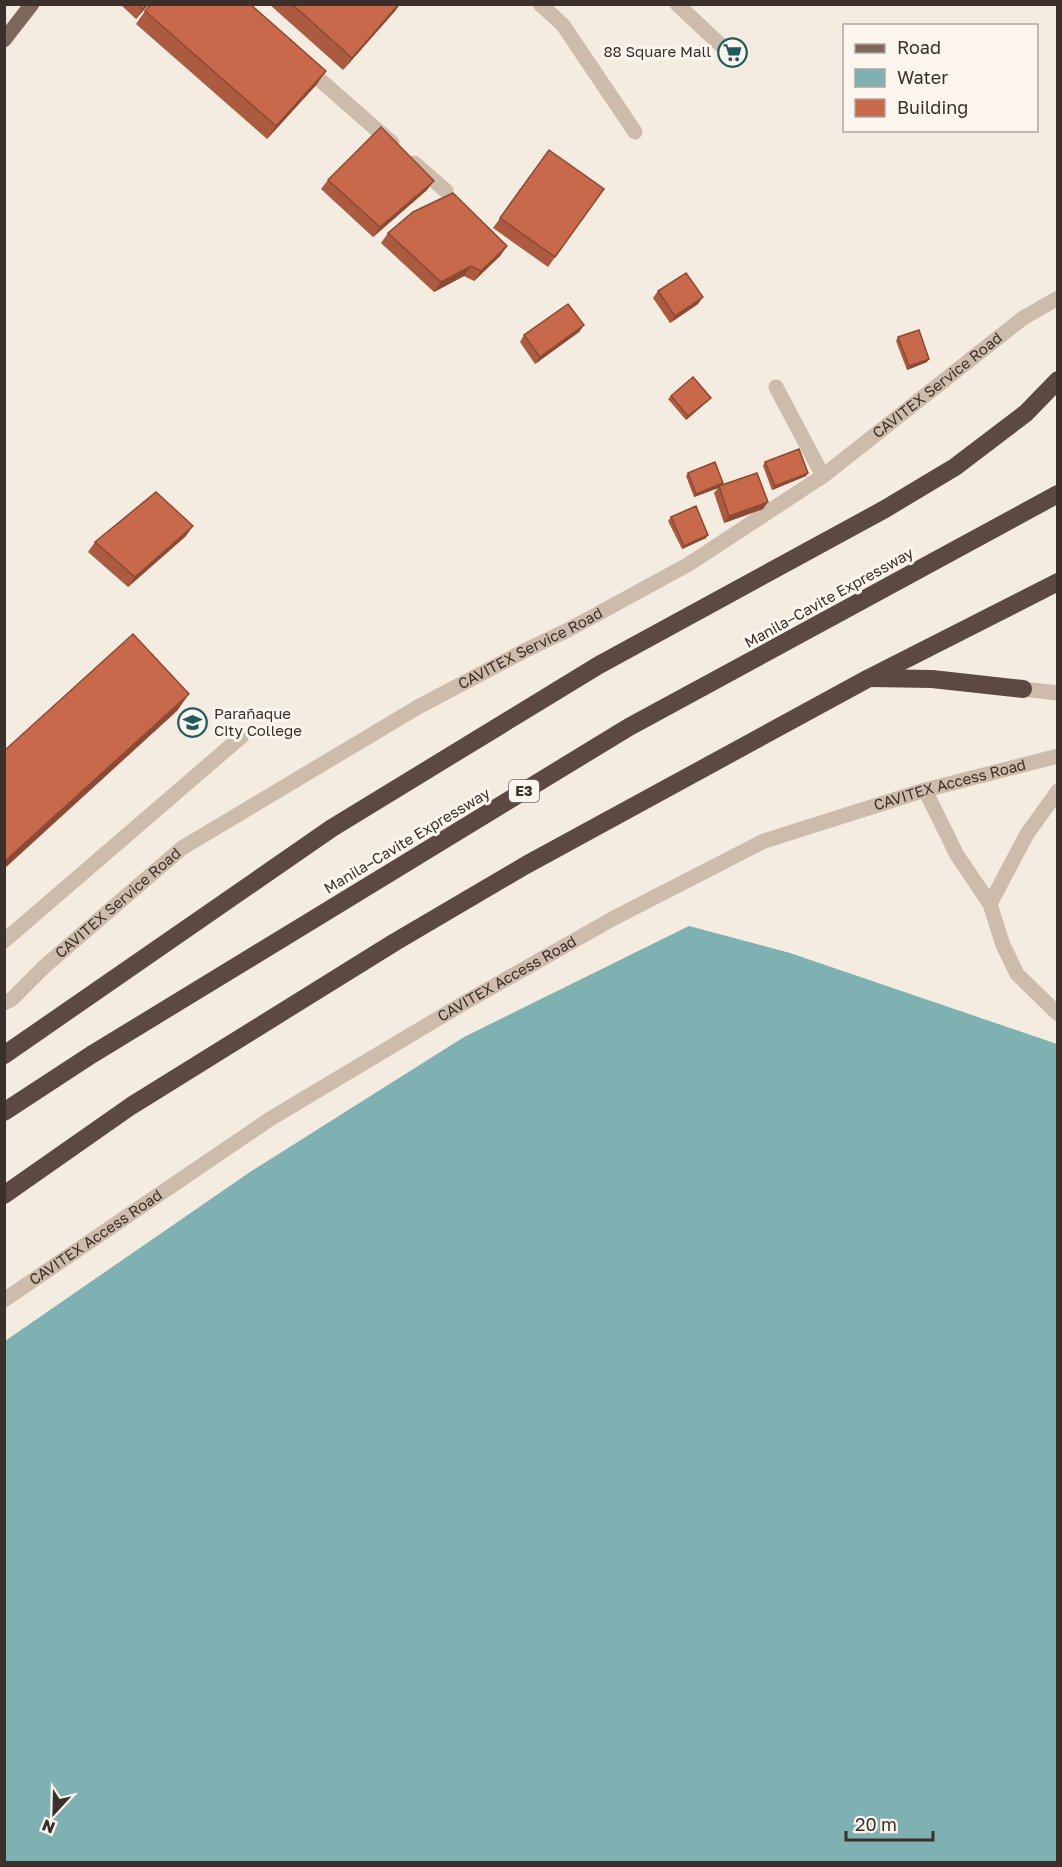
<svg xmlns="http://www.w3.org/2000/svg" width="1062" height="1867" viewBox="0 0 1062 1867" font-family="'Golos Text',sans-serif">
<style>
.water{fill:#7fb0b2}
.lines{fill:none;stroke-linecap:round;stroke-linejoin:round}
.minor{stroke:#cdbbac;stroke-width:15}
.major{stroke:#7d675c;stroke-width:15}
.highway{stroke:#5c4a42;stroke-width:18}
.wall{fill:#ac5a40}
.shaded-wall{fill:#8c4a34}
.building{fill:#c8694b;stroke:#8c4a34;stroke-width:1.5}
.labels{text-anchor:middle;stroke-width:6;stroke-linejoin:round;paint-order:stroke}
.shield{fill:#fbf5ee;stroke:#756b66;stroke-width:1.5}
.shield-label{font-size:14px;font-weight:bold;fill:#3b302b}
.poi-label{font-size:15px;fill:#3b302b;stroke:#fbf5ee;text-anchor:end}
.street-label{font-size:15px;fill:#3b302b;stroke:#fbf5ee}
</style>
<rect width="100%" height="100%" fill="#f4ebe1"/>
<polygon class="water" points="689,926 790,953 1057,1044 1057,1862 5,1862 5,1341 250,1172 464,1037"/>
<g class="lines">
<g class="minor">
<polyline points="540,4 563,25 635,132"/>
<polyline points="677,4 726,50"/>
<polyline points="304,66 392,143"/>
<polyline points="414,163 446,191"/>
<polyline points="776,387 823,476"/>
<polyline points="1023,689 1058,693"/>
<polyline points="925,790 957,855 990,904"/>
<polyline points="1058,791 1027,834 990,904 1003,945 1017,974 1058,1014"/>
<polyline points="4,941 242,736"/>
<path id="s1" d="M4 1003 12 999 45 966 182 848 418 707 526 650 568 630 689 564 823 476 1023 318 1058 298"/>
<path id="s2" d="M4 1300 270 1119 464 1003 614 918 764 841 925 790 1058 756"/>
</g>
<polyline class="major" points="4,40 32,4"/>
<g class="highway">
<polyline points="871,678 932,679 1023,689"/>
<polyline points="4,1055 332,828 599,665 885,509 955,467 1026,413 1058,380"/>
<polyline points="4,1112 91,1055 629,727 1058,494"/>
<polyline points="4,1195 131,1106 395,942 526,865 869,678 1058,582"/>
</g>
</g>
<g class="wall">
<polygon points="120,4 149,4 136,19"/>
<polygon points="269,4 400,4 395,11 343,70"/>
<polygon points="145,11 317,84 267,139 136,24"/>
<polygon points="549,150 604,189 548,267 493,228"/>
<polygon points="328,180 427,190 373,237 321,189"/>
<polygon points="388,233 507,246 500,256 474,281 464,276 434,292 381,243"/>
<polygon points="658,291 698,304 670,323 653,298"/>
<polygon points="584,325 579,332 535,364 520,342 524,335"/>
<polygon points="898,337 927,362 907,370 896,341"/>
<polygon points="671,396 708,401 686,420 668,399"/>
<polygon points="765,462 808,473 806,476 772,490 763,466"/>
<polygon points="688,473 723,483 721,485 763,509 724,523 714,493 718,488 694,497 686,476"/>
<polygon points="671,517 706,538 682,549 668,521"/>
<polygon points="186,536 128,587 88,552 95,542"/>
</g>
<g class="shaded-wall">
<polygon points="147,4 149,4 136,19 143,9"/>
<polygon points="399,4 400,4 395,11 343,70 352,58"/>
<polygon points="326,71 317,84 267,139 276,126"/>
<polygon points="434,181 427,190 373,237 380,227"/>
<polygon points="507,246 500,256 474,281 481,271"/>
<polygon points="471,266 464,276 434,292 441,282"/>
<polygon points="703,297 698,304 670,323 675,316"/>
<polygon points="584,325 579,332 535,364 540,357"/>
<polygon points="929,359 927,362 907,370 909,366"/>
<polygon points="711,398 708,401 686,420 688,416"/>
<polygon points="808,473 806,476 772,490 775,486"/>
<polygon points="723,483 721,487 694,497 696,494"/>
<polygon points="768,502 763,509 724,523 729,516"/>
<polygon points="193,526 186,536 128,587 135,577"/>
<polygon points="708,535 706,538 682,549 684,546"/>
<polygon points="189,694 177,711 4,869 4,862"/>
</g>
<g class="building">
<polygon points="138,4 147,4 143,9"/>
<polygon points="151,4 250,4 326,71 276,126 145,11"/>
<polygon points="292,4 399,4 352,58"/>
<polygon points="381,127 434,181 380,227 328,180"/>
<polygon points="549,150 604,189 555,257 500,218"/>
<polygon points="453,193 507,246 481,271 471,266 441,282 388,233 413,212"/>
<polygon points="686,273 703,297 675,316 658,291"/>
<polygon points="568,304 584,325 540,357 524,335"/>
<polygon points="919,330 929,359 909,366 898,337"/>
<polygon points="693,377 711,398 688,416 671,396"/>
<polygon points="799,449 808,473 775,486 765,462"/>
<polygon points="715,462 723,483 696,494 688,473"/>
<polygon points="757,473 768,502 729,516 719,486"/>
<polygon points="156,492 193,526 135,577 95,542"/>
<polygon points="696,506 708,535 684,546 671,517"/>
<polygon points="133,634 189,694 4,862 4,751"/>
</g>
<defs>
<symbol id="supermarket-ring" viewBox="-11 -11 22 22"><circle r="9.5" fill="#fbf5ee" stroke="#1f5a5e" stroke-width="1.5"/><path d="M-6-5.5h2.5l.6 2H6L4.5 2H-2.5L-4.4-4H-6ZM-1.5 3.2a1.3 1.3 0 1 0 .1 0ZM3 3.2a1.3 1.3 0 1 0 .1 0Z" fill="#1f5a5e"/></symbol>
<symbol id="university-ring" viewBox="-11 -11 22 22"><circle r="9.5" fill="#fbf5ee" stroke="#1f5a5e" stroke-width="1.5"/><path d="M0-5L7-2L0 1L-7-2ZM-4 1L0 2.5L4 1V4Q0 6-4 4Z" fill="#1f5a5e"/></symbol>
</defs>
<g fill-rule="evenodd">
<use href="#supermarket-ring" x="716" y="36" width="33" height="33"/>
<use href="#university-ring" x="176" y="706" width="33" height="33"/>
</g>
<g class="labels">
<rect class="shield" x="509" y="780" width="30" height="22" rx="4.5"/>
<g class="shield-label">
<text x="524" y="796">E3</text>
</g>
<g class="poi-label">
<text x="711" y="57">88 Square Mall</text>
<text x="214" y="719" text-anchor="start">Parañaque<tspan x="214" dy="17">City College</tspan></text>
</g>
<g class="street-label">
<text dy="5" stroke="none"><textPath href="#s1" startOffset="1124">CAVITEX Service Road</textPath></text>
<text transform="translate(829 598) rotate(-29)" y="5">Manila–Cavite Expressway</text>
<text dy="5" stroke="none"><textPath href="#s1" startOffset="638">CAVITEX Service Road</textPath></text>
<text dy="5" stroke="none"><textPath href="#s2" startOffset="1083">CAVITEX Access Road</textPath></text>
<text transform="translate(407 841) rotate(-31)" y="5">Manila–Cavite Expressway</text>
<text dy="5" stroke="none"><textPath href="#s1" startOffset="152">CAVITEX Service Road</textPath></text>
<text dy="5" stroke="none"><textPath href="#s2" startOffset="597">CAVITEX Access Road</textPath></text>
<text dy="5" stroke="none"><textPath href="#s2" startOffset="111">CAVITEX Access Road</textPath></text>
</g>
</g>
<rect width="1062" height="1867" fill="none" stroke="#3b302b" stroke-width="12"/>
<rect x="843" y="24" width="195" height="108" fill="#fbf5ee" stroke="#aea6a0" stroke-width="1.5"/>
<rect x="855" y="44" width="30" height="9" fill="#7d675c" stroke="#aea6a0" stroke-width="1.5"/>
<text x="897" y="54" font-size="18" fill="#3b302b">Road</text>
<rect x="855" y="69" width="30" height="18" fill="#7fb0b2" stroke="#aea6a0" stroke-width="1.5"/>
<text x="897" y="84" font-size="18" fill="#3b302b">Water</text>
<rect x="855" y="99" width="30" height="18" fill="#c8694b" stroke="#aea6a0" stroke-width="1.5"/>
<text x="897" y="114" font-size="18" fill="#3b302b">Building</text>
<g transform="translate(54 1813) rotate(202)" stroke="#fbf5ee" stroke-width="4.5" paint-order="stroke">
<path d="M0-4.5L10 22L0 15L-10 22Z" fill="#3b302b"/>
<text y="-9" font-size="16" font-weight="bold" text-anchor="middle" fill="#3b302b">N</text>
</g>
<path d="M846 1831v9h87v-9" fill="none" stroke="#3b302b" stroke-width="3"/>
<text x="855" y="1831" font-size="18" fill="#3b302b" stroke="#fbf5ee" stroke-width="4.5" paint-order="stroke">20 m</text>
</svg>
